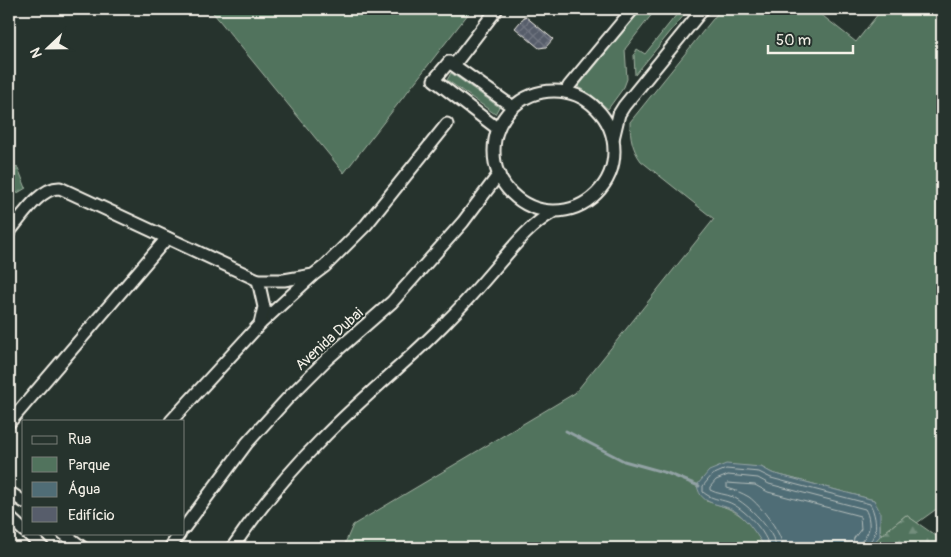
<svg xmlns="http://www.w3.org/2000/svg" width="951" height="557" viewBox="0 0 951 557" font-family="Pangolin,sans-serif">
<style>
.green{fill:#51735d;stroke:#a2b2a2}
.forest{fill:url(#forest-firs);stroke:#a2b2a2}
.water{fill:#506d76;stroke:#92a2a4}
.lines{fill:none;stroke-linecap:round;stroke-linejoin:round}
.shore{stroke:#b2bcba;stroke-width:1}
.stream{stroke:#92a2a4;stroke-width:3}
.building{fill:url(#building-cross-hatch);stroke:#f4f1e8}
.minor-casing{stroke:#f4f1e8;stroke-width:15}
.minor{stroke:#26332d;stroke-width:11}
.labels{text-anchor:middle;stroke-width:4;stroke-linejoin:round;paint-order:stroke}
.street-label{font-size:15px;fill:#f4f1e8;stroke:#26332d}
</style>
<defs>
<pattern id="forest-firs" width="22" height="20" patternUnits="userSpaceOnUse" patternTransform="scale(1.25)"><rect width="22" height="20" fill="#51735d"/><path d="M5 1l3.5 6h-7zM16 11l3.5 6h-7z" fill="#738e7c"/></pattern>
<pattern id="building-cross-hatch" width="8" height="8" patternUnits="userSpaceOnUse" patternTransform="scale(1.25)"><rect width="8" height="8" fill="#575d6b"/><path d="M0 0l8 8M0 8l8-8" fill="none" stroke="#707580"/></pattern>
</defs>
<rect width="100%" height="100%" fill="#26332d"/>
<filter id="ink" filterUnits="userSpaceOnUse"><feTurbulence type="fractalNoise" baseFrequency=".02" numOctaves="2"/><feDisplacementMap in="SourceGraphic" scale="10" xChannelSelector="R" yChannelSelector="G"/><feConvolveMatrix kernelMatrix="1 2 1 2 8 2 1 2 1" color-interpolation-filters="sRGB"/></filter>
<g filter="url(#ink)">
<g class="green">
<polygon points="210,9 472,9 344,173"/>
<polygon points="642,9 656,9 625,49 627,79 624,87 608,109 593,96 578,87"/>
<polygon points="681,9 689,9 635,75 634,55 637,49 645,54"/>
<path d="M721 9H814L856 42 882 9H942V505L917 523 906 515 880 536V525L874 500 772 473 761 467 744 466 706 501C742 511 746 518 766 548H343L353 525 575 393 714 219 641 161C632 149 630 136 630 122Z"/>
<polygon points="451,73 499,107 495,114 447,80"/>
</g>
<g class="forest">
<polygon points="9,164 18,168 26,188 9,198"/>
<polygon points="906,515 942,540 942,548 869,548 880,536"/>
</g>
<path class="water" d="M726 464 761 467 772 473 874 500 880 512V536L869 548H766C757 536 750 523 739 514 724 501 701 509 697 485L709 471Z"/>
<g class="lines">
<g class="shore">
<path d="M769 548C768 533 743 507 728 502 719 499 711 499 703 492V486L712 475 726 469 759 472 771 478 870 504C874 510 878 527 874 535 872 541 867 542 866 548"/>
<path d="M776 548C775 531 748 504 733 497 726 494 717 494 710 490V487L716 480 728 475 758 478 769 484 865 509C869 515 871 528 867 534 864 539 860 541 860 548"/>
<path d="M783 548C783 534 761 506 749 497 742 493 735 490 727 488V483L755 485 768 492 860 516 861 529 854 538 852 548"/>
</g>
<polyline class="stream" points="566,431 624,461 667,473 699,486"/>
</g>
<polygon class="building" points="525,16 553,39 546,47 539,48 515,28"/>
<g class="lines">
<defs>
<g id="minor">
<polyline points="454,65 497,9"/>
<circle cx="554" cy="151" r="60"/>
<polyline points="566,92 569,86 633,9"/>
<polyline points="498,129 434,80 449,62 513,107"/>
<polyline points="613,139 619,114 624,106 703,9"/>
<path d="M9 232C21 218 40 187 60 188L258 280"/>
<polyline points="260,324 312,276"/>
<polyline points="171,421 260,324 264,307 258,280 284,280 313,275 325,266 366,225 447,124"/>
<polyline points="9,423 167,238"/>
<polyline points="9,492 24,502"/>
<polyline points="9,517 24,531"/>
<polyline points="184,528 247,443 287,399 327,359 392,302 463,222 499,174"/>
<polyline points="27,533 43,548"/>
<polyline points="63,533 83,548"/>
<polyline points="170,548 180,533"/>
<path d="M232 548C258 510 288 473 321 440 361 398 408 362 448 320 467 301 484 281 501 261 517 242 532 224 553 212"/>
</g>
</defs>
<use href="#minor" class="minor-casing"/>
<use href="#minor" class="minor"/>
</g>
</g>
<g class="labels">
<g class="street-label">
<text transform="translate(329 339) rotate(-42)" y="5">Avenida Dubai</text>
</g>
</g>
<rect width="951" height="557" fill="none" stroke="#26332d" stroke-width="30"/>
<rect x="15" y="15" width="921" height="527" fill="none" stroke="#f4f1e8" stroke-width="2" filter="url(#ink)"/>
<rect x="22" y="420" width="162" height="115" fill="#26332d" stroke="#787f78"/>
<rect x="32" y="436" width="25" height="8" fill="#26332d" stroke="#787f78"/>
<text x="68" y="444" font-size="15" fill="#f4f1e8">Rua</text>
<rect x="32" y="457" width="25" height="15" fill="#51735d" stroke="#787f78"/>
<text x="68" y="470" font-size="15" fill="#f4f1e8">Parque</text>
<rect x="32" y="482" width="25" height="15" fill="#506d76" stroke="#787f78"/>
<text x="68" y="494" font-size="15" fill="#f4f1e8">Água</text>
<rect x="32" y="507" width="25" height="15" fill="#575d6b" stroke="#787f78"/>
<text x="68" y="520" font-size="15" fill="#f4f1e8">Edifício</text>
<g transform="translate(48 48) rotate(248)" stroke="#26332d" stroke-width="4" paint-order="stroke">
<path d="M0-4L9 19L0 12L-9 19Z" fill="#f4f1e8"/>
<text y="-8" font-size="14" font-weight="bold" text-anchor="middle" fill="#f4f1e8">N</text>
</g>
<path d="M768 45v8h85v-8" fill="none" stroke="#f4f1e8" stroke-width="2.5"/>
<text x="776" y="45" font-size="15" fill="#f4f1e8" stroke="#26332d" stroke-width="4" paint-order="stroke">50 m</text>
</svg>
